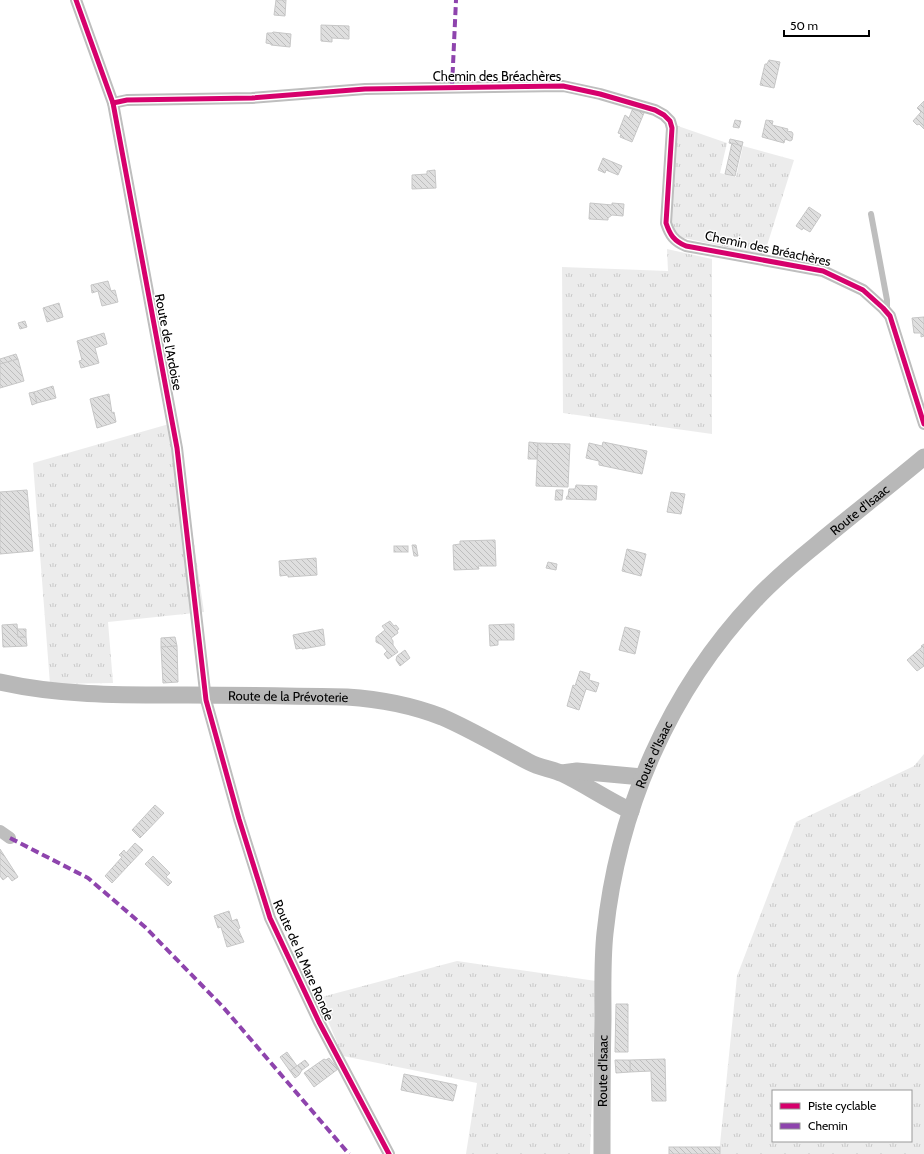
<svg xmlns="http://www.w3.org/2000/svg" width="924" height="1154" viewBox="0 0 924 1154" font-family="Cabin,sans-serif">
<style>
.grass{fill:url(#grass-tufts);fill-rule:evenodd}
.building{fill:url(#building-back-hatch);stroke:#c7c7c7}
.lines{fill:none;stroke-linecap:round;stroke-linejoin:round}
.lane{stroke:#bebebe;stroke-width:6}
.street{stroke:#bebebe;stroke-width:12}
.secondary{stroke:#b8b8b8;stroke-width:17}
.quiet{stroke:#8e44ad;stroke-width:4;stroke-dasharray:8 4;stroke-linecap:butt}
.cycleway-casing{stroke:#fff;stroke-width:8}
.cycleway{stroke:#d6006c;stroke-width:5}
.labels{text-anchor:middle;stroke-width:3;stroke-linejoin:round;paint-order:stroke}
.street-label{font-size:13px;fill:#000;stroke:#fff}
</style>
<defs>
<pattern id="grass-tufts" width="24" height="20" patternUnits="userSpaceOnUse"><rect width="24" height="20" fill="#ececec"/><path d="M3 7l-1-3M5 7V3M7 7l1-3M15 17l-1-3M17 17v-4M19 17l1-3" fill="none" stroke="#c9c9c9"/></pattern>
<pattern id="building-back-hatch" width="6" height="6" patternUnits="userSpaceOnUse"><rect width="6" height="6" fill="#dfdfdf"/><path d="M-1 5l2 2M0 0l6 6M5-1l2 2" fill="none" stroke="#bebebe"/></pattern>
</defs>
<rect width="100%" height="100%" fill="#fff"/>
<g class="grass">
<polygon points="675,125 727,143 720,173 736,177 743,146 794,160 764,255 679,237 671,227"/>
<polygon points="667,249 712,259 712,434 563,413 562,267 668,271"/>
<polygon points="176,422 204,612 108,622 113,683 50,684 33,463"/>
<path d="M924 754V1154H719L737 976 796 822 914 766ZM773 1091H911V1141H773Z"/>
<polygon points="457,961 596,981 590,1154 466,1154 477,1083 343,1056 318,998"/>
</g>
<g class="building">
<polygon points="276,0 286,0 285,16 274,15"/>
<polygon points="321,25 349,26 349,39 332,38 332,42 321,41"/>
<polygon points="273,32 291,34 290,47 271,45 271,44 266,43 267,33 272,33"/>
<polygon points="769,60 780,62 774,88 760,85 765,64 767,64"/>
<polygon points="924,101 924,129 919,124 917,125 913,121 921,112 917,108"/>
<polygon points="633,108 644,113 632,142 620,137 621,134 618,133 625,115 629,118"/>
<polygon points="735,120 741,121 739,128 733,127"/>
<polygon points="766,120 773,121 772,125 788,129 787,131 792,132 793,134 792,140 790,141 785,139 784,143 762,137"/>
<polygon points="730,139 743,142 742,146 729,143"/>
<polygon points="732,143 742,146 735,176 725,174"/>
<polygon points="603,158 622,166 618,175 606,170 605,173 598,170"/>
<polygon points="435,170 436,188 412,189 412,175 427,174 427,171"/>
<polygon points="590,203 612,205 612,203 624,204 623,216 612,215 608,218 608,220 589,219"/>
<polygon points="809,207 821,215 810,232 803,228 802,230 796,226"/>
<polygon points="108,281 111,291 115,290 118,302 102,306 98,291 92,293 91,285"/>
<polygon points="59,303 63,317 47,322 43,308"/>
<polygon points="924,317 924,336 921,337 921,333 914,333 912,318"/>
<polygon points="25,321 27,327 20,329 18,323"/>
<polygon points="104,333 107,344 95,348 99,363 81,368 79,361 82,360 77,341"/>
<polygon points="16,354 18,359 0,364 0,359"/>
<polygon points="18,359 24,381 0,388 0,364"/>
<polygon points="53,386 56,398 37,403 34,392"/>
<polygon points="34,392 37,403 32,405 29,393"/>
<polygon points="109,394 112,413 114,412 116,422 97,428 90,399"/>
<polygon points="529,442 538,443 537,459 528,459"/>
<polygon points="603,442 647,451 642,474 599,465 599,461 586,458 589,443 602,446"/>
<polygon points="538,443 570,444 568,487 536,486"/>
<polygon points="576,485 597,486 596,500 566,499 567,496 568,496 569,489 575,489"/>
<polygon points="27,490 33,551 0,554 0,492"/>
<polygon points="556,490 563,490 562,500 555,500"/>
<polygon points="671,492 685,494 681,514 667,512"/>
<polygon points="495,540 496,566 478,566 479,569 454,570 453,545 460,544 460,541"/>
<polygon points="412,545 416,545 418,556 414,556"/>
<rect x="394" y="546" width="14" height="6"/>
<polygon points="627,549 646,554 641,576 622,571"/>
<polygon points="316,558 317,575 288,577 288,575 280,576 279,561"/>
<polygon points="548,562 557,564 556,570 546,568"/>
<polygon points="390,621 394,626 396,625 399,629 397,630 398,633 391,638 393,641 393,645 398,652 388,659 384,654 387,651 382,645 376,642 376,637 385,630 382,626"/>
<polygon points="17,624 18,637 26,637 27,646 3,647 2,625"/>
<polygon points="514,624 514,640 498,640 498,645 490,646 489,625"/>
<polygon points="625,627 640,631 635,654 619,650"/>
<polygon points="17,629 26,629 26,637 18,637"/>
<polygon points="323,629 325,645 302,649 302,648 296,649 293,635"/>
<polygon points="175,637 177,646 161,647 161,638"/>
<polygon points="924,644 924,666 917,671 907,660 922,647 921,646"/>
<polygon points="177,646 178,682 163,683 161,647"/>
<polygon points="405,650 410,658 400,666 396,660 397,656"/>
<polygon points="580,671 590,674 589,680 599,683 596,692 586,689 579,710 567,706 573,685 575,686"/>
<polygon points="155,805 164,813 140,838 132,830"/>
<polygon points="135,843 143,850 112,883 105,876 122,857 119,855 124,850 126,853"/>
<polygon points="0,849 18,877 12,881 8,876 3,880 0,876"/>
<polygon points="153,856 170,873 166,877 172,882 168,886 145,864"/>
<polygon points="229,911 232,921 237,919 240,928 238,929 244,942 227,947 221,927 218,928 214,916"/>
<polygon points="616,1004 628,1004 628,1052 615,1052"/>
<polygon points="287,1052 297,1066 290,1071 280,1057"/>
<polygon points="329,1058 338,1069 314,1087 304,1073 324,1059 326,1060"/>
<polygon points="665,1059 666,1101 652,1101 651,1071 630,1072 630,1060"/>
<polygon points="305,1060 309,1065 302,1070 298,1065"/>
<polygon points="615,1060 630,1060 630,1072 616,1073"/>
<polygon points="298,1065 302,1070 299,1075 295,1078 290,1071"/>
<polygon points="404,1074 457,1085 453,1101 401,1090"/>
<rect x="669" y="1147" width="51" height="7"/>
</g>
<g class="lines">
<polyline class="lane" points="871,214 887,300 887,311"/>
<g class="street">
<polyline points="76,0 113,103 177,448 206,700 239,819 270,918 319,1022 389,1154"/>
<path d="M113 103 127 100 252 98 365 89 563 86 600 94 655 110 664 115 670 121 672 128 666 223C670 235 674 241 686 246L823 271 863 290 883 308 890 316 924 424"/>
<polyline points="0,831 10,838"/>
</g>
<g class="secondary">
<path id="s1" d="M0 682C62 696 125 695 188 695 241 695 294 696 347 697 379 699 411 705 442 717 472 730 500 747 529 762 540 768 553 769 563 774 586 785 607 800 631 811"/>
<polyline points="562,773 577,771 642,777"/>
<path id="s2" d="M602 1154C602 1109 602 1064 603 1019 603 990 602 961 605 933 618 809 669 691 755 600 774 580 795 562 816 545 852 515 888 487 924 457"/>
</g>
<g class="quiet">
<polyline points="452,87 456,0"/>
<polyline points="10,838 88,878 145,927 223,1007 349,1154"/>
</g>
<defs>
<g id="cycleway">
<polyline points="76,0 113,103 177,448 206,700 239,819 270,918 319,1022 389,1154"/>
<path d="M113 103 127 100 252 98 365 89 563 86 600 94 655 110 664 115 670 121 672 128 666 223C670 235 674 241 686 246L823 271 863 290 883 308 890 316 924 424"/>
</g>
</defs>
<use href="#cycleway" class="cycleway-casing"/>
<use href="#cycleway" class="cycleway"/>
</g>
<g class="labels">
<g class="street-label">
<text x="497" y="81">Chemin des Bréachères</text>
<text transform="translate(768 248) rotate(12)" y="5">Chemin des Bréachères</text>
<text transform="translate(169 342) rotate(79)" y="5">Route de l'Ardoise</text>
<text dy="5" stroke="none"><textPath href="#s2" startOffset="731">Route d'Isaac</textPath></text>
<text dy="5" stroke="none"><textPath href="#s1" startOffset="289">Route de la Prévoterie</textPath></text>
<text dy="5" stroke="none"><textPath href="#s2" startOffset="407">Route d'Isaac</textPath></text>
<text transform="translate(304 960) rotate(66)" y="5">Route de la Mare Ronde</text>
<text dy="5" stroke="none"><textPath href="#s2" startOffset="83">Route d'Isaac</textPath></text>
</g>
</g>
<rect x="772" y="1090" width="140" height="52" fill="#ffffff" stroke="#999999"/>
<rect x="780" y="1103" width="20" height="6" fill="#d6006c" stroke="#999999"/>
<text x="808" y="1110" font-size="12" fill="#000000">Piste cyclable</text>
<rect x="780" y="1123" width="20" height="6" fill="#8e44ad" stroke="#999999"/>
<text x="808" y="1130" font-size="12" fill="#000000">Chemin</text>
<path d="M784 30v6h85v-6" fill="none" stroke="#000000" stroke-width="2"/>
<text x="790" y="30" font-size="12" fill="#000000" stroke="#ffffff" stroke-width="3" paint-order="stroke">50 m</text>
</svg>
